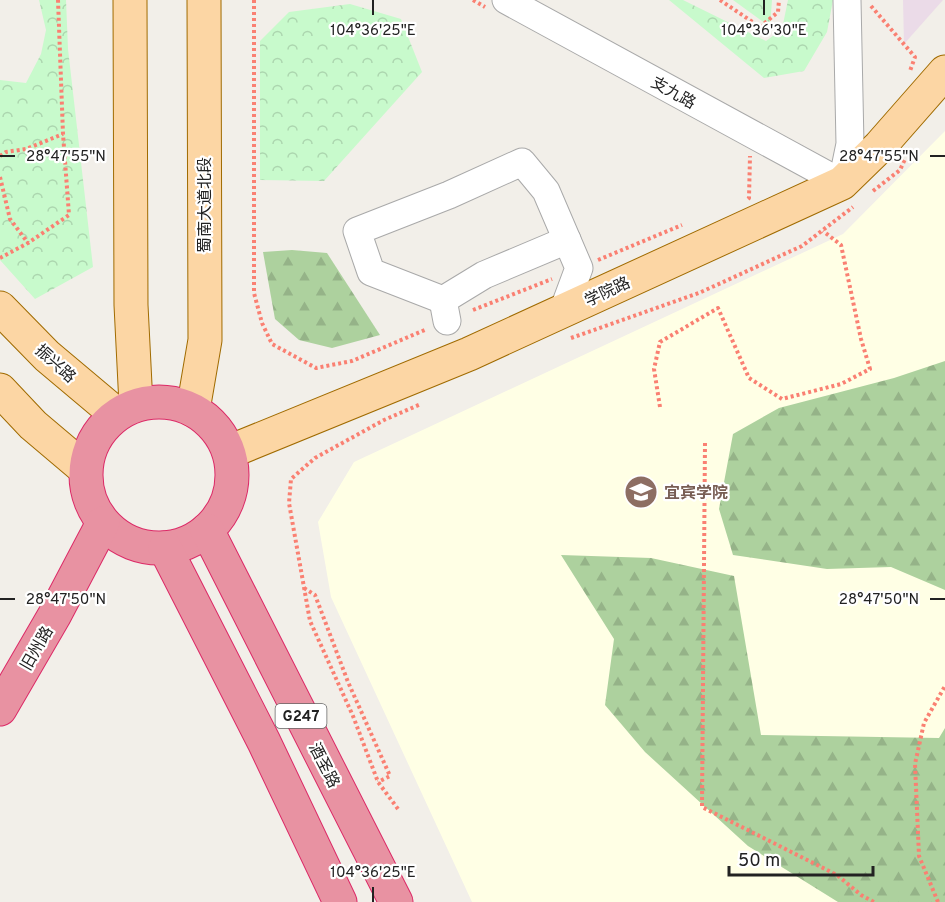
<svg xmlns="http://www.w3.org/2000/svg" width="945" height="902" viewBox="0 0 945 902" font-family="Overpass,'Noto Sans SC',sans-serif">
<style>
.industrial{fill:#ebdbe8}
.education{fill:#ffffe5}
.forest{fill:url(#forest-firs)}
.park{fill:url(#park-crowns)}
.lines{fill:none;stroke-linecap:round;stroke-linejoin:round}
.minor-casing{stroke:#a9a9a9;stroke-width:29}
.major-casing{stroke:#a06b00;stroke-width:35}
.highway-casing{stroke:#dc2a67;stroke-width:35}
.path{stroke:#fa8072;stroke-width:4;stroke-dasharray:3 3;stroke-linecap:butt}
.minor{stroke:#fff;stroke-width:27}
.major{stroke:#fcd6a4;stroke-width:33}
.highway{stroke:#e892a2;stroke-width:33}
.ticks{fill:none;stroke:#222;stroke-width:2}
.labels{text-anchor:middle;stroke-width:4.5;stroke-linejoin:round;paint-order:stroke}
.shield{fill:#fff;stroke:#646464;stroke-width:1.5}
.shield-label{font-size:15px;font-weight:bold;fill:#222}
.street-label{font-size:16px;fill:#222;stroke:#fff}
.education-label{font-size:16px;font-weight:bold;fill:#785e54;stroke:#fff;text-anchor:start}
.ticks-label{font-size:15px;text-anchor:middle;fill:#222;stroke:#fff;stroke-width:4.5;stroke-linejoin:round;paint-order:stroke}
</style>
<defs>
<pattern id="forest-firs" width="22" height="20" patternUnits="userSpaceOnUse" patternTransform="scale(1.5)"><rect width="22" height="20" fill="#add19e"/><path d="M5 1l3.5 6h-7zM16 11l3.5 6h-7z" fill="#95b388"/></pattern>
<pattern id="park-crowns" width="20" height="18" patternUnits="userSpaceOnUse" patternTransform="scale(1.5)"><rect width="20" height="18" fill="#c8facc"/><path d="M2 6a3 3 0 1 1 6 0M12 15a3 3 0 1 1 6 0" fill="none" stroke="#acd6af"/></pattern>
</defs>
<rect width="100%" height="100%" fill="#f2efe9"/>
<polygon class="industrial" points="903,0 943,0 904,44"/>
<polygon class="education" points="945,131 945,902 472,902 331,597 318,522 354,462 843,234"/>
<g class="forest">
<polygon points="292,250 327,253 380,335 332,348 299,340 275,319 263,252"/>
<polygon points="945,361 945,590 891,567 827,569 733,555 719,509 733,434 779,408 894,378"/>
<polygon points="561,555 651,558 734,576 761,735 939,738 945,728 945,902 838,902 748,846 645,752 605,705 614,639"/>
</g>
<g class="park">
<polygon points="39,0 66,0 68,49 93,267 35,299 0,260 0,80 26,83 41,54 46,30"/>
<polygon points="669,0 683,0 766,41 782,29 788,0 833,0 827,32 804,71 764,78"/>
<polygon points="733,0 772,0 770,27"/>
<polygon points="350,4 401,19 422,72 324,181 260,180 260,41 289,12"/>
</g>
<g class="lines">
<defs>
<g id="minor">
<polyline points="506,0 842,183 850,144 847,0"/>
<polyline points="443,300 371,272 357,231 449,195 522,162 546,191 579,268 563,311"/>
<polyline points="447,321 443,300 484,275 567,240"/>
</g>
<g id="major">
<polyline points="130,0 131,305 136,405"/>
<polyline points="0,308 47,356 116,414"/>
<polyline points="0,390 33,425 85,469"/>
<polyline points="193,410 205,340 204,0"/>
<polyline points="229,452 469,354 842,183 880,146 945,72"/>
</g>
<g id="highway">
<circle cx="159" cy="475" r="73"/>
<polyline points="207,530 396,902"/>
<polyline points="165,548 264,742 340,902"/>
<polyline points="0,709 54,616 103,523"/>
</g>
</defs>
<use href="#minor" class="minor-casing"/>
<use href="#major" class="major-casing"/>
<use href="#highway" class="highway-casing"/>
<g class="path">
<polyline points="254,0 254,293 262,323 272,344 316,368 352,361 427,329"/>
<polyline points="473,0 485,7"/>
<polyline points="720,0 760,27 778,12 779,0"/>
<polyline points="871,6 915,57 910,71"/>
<polyline points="0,156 6,152 26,149 63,134"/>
<polyline points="0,177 10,219 28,243"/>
<polyline points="873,191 900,170 905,159"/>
<polyline points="748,199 749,198 750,156"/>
<polyline points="0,258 28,243 69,215 63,134 58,0"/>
<polyline points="598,260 682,225"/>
<polyline points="473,310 552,279"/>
<polyline points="571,338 699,293 802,246 853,207"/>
<polyline points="660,407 654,369 660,342 718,308 749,378 782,399 841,384 870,369 861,339 841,245 823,231"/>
<polyline points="705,443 702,807 837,875 861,895 874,902"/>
<polyline points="304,588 315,595 348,682 390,776 378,782"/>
<polyline points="398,809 378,782 353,716 310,621 289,503 291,479 315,458 384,420 421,404"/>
<polyline points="938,902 919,856 915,764 924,723 945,686"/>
</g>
<use href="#minor" class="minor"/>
<use href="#major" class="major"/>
<use href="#highway" class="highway"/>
</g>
<path class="ticks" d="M373 0V15M764 0V15M0 156H15M930 156H945M0 599H15M930 599H945M373 887V902"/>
<defs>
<symbol id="university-disc" viewBox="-11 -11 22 22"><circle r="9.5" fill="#8d6e63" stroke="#fff"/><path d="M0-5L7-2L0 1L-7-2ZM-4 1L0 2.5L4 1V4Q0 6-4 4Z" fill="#fff"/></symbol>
</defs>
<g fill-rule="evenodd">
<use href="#university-disc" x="622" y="473" width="38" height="38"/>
</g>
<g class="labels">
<rect class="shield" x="275.5" y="704" width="51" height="24" rx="4.5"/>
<g class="shield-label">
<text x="301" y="721">G247</text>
</g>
<g class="street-label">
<text transform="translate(674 92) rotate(29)" y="6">支九路</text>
<text transform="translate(204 205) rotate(-90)" y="6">蜀南大道北段</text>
<text transform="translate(607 291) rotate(-25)" y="6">学院路</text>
<text transform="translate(56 363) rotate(42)" y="6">振兴路</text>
<text transform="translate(36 648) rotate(-60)" y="6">旧州路</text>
<text transform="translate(325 765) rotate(63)" y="6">酒圣路</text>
</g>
<g class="education-label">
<text x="664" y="498">宜宾学院</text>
</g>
</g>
<g class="ticks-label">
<text x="373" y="35">104°36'25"E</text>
<text x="764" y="35">104°36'30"E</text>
<text x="66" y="161">28°47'55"N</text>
<text x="879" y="161">28°47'55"N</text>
<text x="66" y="604">28°47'50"N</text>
<text x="879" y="604">28°47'50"N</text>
<text x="373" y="877">104°36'25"E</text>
</g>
<path d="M729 866v9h144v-9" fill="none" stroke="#222222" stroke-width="3"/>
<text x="738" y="866" font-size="18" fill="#222222" stroke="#ffffff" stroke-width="4.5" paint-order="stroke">50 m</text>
</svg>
